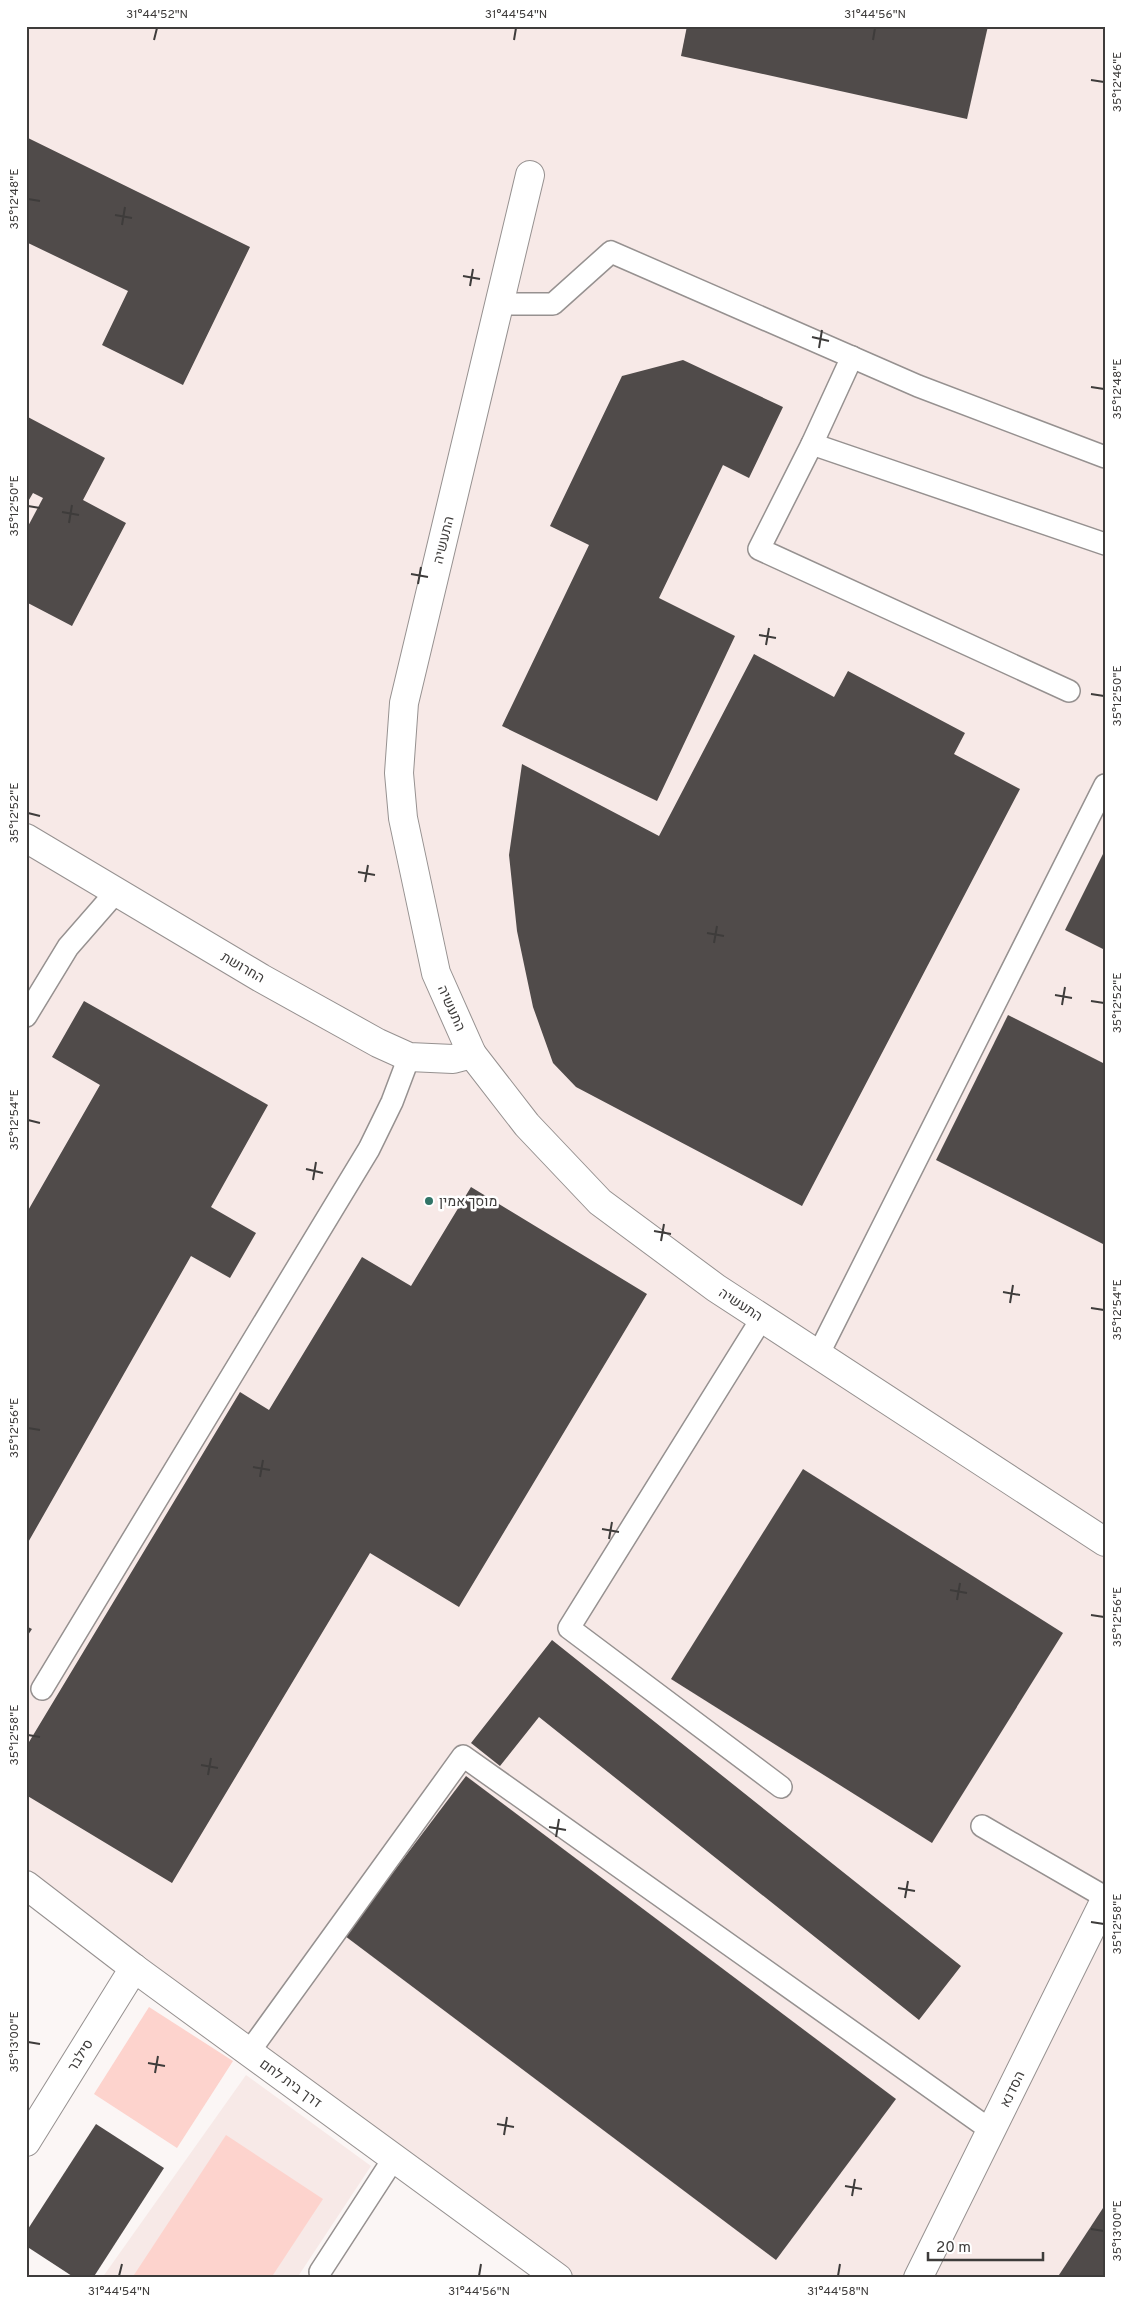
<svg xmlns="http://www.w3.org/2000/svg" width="1131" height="2304" viewBox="0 0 1131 2304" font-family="Overpass,Heebo,sans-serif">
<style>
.built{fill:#f7e9e7}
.green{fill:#fdd3cd}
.building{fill:#504b4a}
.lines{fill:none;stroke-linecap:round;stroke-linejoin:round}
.lane-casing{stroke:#969190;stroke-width:24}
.street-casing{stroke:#969190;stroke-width:30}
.lane{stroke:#fff;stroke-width:21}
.street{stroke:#fff;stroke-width:28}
.ticks{fill:none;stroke:#3e3c3b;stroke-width:2}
.poi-dot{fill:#317467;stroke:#fff;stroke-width:2}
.labels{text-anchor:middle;stroke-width:5;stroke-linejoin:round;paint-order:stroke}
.street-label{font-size:14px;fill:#3e3c3b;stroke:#fff}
.poi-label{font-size:14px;fill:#3e3c3b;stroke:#fff;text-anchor:start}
.neatline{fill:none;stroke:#3e3c3b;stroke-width:2}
.ticks-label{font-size:12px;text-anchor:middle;fill:#3e3c3b}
</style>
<rect width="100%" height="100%" fill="#fbf6f5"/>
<g class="built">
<polygon points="26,26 1105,26 1105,2278 560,2278 26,1882"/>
<polygon points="246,2075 371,2166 297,2278 102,2278"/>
</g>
<g class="green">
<polygon points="149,2007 233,2061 177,2148 94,2094"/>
<polygon points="226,2135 323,2199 271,2278 132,2278"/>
</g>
<g class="building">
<polygon points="687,26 988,26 967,119 681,56"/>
<polygon points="26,137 250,247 183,385 102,345 128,291 26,242"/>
<polygon points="683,360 783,407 749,478 723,465 659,598 735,636 657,801 502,726 589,545 550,526 622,376"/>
<polygon points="26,416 105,458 83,500 126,523 72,626 26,602 26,530 43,498 33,493 26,505"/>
<polygon points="754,654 834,697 848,671 965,733 954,754 1020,789 802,1206 576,1087 553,1063 533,1007 517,931 509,855 522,764 659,836"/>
<polygon points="1105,850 1105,950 1065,930"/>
<polygon points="84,1001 268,1105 211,1207 256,1233 230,1278 191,1256 26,1546 26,1214 100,1085 52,1057"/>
<polygon points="1008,1015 1105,1064 1105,1245 936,1160"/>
<polygon points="471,1187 647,1294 459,1607 370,1553 172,1883 26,1795 26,1747 240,1392 269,1410 362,1257 411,1286"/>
<polygon points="803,1469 1063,1633 932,1843 671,1679"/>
<polygon points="26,1626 32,1629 26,1638"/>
<polygon points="552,1640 961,1966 919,2020 539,1717 500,1766 471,1743"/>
<polygon points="466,1776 896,2099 776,2260 345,1936"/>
<polygon points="96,2124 164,2168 93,2278 75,2278 26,2246 26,2232"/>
<polygon points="1105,2205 1105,2278 1057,2278"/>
</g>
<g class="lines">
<defs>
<g id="lane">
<polyline points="500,304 553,304 611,252 918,386 1105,457"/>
<polyline points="852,357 812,444 759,549 1069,691"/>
<polyline points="812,444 1105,544"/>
<polyline points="26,1016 68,947 116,892"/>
<polyline points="762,1318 569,1628 781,1787"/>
<polyline points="818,1355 1105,785"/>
<polyline points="42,1689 369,1149 392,1102 409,1057"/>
<polyline points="982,1826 1105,1897"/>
<polyline points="249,2052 463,1756 992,2131"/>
<polyline points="320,2272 394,2158"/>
</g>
<g id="street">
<polyline points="530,175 404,703 399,773 403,818 436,973 472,1054 527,1125 600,1202 716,1288 1105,1542"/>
<polyline points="26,838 261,978 378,1043 409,1057 453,1059 472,1054"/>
<polyline points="26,1885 134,1968 558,2278"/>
<polyline points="26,2142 134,1968"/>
<polyline points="918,2278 1105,1900"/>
</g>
</defs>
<use href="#lane" class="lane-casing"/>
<use href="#street" class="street-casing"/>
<use href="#lane" class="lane"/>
<use href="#street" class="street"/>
</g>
<path class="ticks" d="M154 40 157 28M514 40 516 28M873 40 875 28M1091 80 1104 82M28 199 40 201M115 215 132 218M122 225 125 207M463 276 480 279M470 286 473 269M812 337 829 341M819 348 822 330M1091 387 1104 389M28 506 40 508M62 512 79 515M69 523 72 505M411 574 428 577M418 584 421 567M759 635 776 638M766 645 769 628M1091 694 1104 696M28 813 40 816M358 872 375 875M365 882 368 865M707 933 724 936M714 943 717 926M1055 995 1072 998M1091 1001 1104 1003M1062 1005 1065 987M28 1120 40 1123M306 1169 323 1173M313 1180 316 1162M654 1231 671 1234M661 1241 664 1224M1003 1292 1020 1295M1010 1303 1013 1285M1091 1308 1104 1310M28 1428 40 1430M253 1467 270 1470M260 1477 263 1460M602 1529 619 1532M609 1539 612 1522M950 1590 967 1593M957 1600 960 1583M1091 1615 1104 1617M28 1735 40 1737M201 1765 218 1768M208 1775 211 1758M549 1827 566 1830M556 1837 559 1819M898 1888 915 1891M905 1898 908 1881M1091 1922 1104 1924M28 2042 40 2044M148 2063 165 2066M155 2073 158 2056M497 2124 514 2127M504 2135 507 2117M845 2186 862 2189M852 2196 855 2179M1091 2229 1104 2231M119 2276 122 2264M479 2276 481 2264M838 2276 840 2264"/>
<circle class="poi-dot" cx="429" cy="1201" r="5"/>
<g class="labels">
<g class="street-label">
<text transform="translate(443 540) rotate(-76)" y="5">התעשיה</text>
<text transform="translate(243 967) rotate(30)" y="5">החרושת</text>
<text transform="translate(452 1008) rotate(66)" y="5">התעשיה</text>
<text transform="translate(741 1304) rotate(33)" y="5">התעשיה</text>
<text transform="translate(80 2055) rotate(-58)" y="5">סילבר</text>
<text transform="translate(291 2083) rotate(36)" y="5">דרך בית לחם</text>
<text transform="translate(1012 2089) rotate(-64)" y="5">הסדנא</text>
</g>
<g class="poi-label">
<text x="439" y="1206">מוסך אמין</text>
</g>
</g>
<rect width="1131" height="2304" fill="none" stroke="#ffffff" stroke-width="55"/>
<path d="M928 2252v8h115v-8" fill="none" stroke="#3e3c3b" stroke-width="2.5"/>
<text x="936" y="2252" font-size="15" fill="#3e3c3b" stroke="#ffffff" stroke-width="4" paint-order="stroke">20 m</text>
<rect x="28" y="28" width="1076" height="2248" class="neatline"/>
<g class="ticks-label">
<text x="157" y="18">31°44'52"N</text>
<text x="516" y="18">31°44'54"N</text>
<text x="875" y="18">31°44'56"N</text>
<text transform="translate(1117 82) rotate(-90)" y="4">35°12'46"E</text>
<text transform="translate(14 199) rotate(-90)" y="4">35°12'48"E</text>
<text transform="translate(1117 389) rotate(-90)" y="4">35°12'48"E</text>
<text transform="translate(14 506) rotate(-90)" y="4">35°12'50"E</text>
<text transform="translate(1117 696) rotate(-90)" y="4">35°12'50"E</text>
<text transform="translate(14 813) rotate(-90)" y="4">35°12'52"E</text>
<text transform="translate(1117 1003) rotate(-90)" y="4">35°12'52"E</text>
<text transform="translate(14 1120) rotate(-90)" y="4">35°12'54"E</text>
<text transform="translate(1117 1310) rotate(-90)" y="4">35°12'54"E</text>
<text transform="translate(14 1428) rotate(-90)" y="4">35°12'56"E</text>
<text transform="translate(1117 1617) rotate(-90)" y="4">35°12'56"E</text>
<text transform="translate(14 1735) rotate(-90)" y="4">35°12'58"E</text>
<text transform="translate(1117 1924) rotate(-90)" y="4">35°12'58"E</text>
<text transform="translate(14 2042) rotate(-90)" y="4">35°13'00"E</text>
<text transform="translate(1117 2231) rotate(-90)" y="4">35°13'00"E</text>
<text x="119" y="2295">31°44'54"N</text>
<text x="479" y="2295">31°44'56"N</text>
<text x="838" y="2295">31°44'58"N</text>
</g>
</svg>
